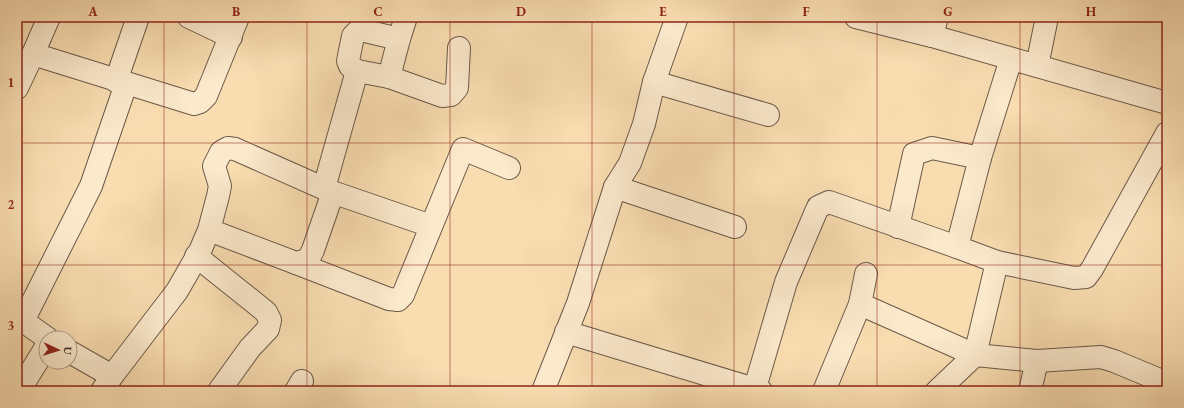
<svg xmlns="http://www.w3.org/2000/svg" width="1184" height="408" viewBox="0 0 1184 408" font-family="'EB Garamond',serif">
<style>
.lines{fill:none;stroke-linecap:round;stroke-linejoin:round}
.minor-casing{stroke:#6a5a49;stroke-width:24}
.minor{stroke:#fbe9cc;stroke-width:22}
.grid{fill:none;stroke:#8f2418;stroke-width:1;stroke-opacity:0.55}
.neatline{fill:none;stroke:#8f2418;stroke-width:1.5}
.grid-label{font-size:13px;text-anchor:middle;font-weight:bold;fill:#8f2418}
</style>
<rect width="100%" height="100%" fill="#f9ddb1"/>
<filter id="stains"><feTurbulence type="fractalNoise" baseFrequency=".005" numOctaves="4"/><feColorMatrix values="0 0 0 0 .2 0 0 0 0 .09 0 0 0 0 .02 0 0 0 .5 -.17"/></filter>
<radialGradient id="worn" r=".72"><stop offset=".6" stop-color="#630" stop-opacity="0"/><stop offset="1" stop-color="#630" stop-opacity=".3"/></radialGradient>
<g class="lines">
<defs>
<g id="minor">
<polyline points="189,17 231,37"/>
<polyline points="856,17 932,36 1167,103"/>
<polyline points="932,36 937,17"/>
<polyline points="33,54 194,104 200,102 206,96 238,17"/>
<polyline points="1037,66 1047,17"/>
<polyline points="357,71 350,66 348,61 353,36 358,31 365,31 399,39"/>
<polyline points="389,77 399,39 406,17"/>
<polyline points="116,81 138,17"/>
<polyline points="654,82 768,115"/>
<polyline points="17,88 33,54 49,17"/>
<polyline points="615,187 735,227"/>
<polyline points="324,188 357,71 389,77 442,96 451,95 457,88 459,48"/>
<polyline points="332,192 431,226"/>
<polyline points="898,227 914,154 932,148 980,158"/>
<polyline points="196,256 266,312 270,320 268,329 250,348 219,391"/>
<polyline points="997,262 1074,278 1086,277 1092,269 1167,133"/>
<polyline points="296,263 389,299 398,300 403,295 463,149 509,168"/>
<polyline points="860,304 975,355 1037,361 1101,357 1114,361 1167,383"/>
<polyline points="566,332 761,391"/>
<polyline points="47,338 23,321 91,186 126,84"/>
<polyline points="70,352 112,376"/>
<polyline points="755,388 786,282 818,207 829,202 957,247"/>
<polyline points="19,391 46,347"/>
<polyline points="102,391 112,376 177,291 200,251 209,230 218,196 220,186 214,166 221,152 228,148 235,149 332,192 332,195 313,250 308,260 296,263 209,230"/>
<polyline points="296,391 302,381"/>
<polyline points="543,391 578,303 615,187 630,163 644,124 654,82 677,17"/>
<polyline points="824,391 860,304 866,274"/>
<polyline points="937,391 975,355 997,262 957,247 980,158 1011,59"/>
<polyline points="1030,391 1037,361"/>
</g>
</defs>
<use href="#minor" class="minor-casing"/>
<use href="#minor" class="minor"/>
</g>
<path class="grid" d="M164 17V391M307 17V391M450 17V391M592 17V391M734 17V391M877 17V391M1020 17V391M17 143H1167M17 265H1167"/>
<rect width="1184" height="408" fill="none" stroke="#f9ddb1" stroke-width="44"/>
<g transform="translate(58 350) rotate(94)"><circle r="19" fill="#fbe9cc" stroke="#ae9e8a"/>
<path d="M0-3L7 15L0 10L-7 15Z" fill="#8f2418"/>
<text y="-6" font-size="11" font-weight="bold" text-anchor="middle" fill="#3b2e26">U</text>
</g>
<rect x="22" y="22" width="1140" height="364" class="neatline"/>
<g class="grid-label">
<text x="93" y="16">A</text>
<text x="236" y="16">B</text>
<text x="378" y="16">C</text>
<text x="521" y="16">D</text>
<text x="663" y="16">E</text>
<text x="806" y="16">F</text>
<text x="948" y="16">G</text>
<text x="1091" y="16">H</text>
<text x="11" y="87">1</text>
<text x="11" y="209">2</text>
<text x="11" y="330">3</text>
</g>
<rect width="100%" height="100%" filter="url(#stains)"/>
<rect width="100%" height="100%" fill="url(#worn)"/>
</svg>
